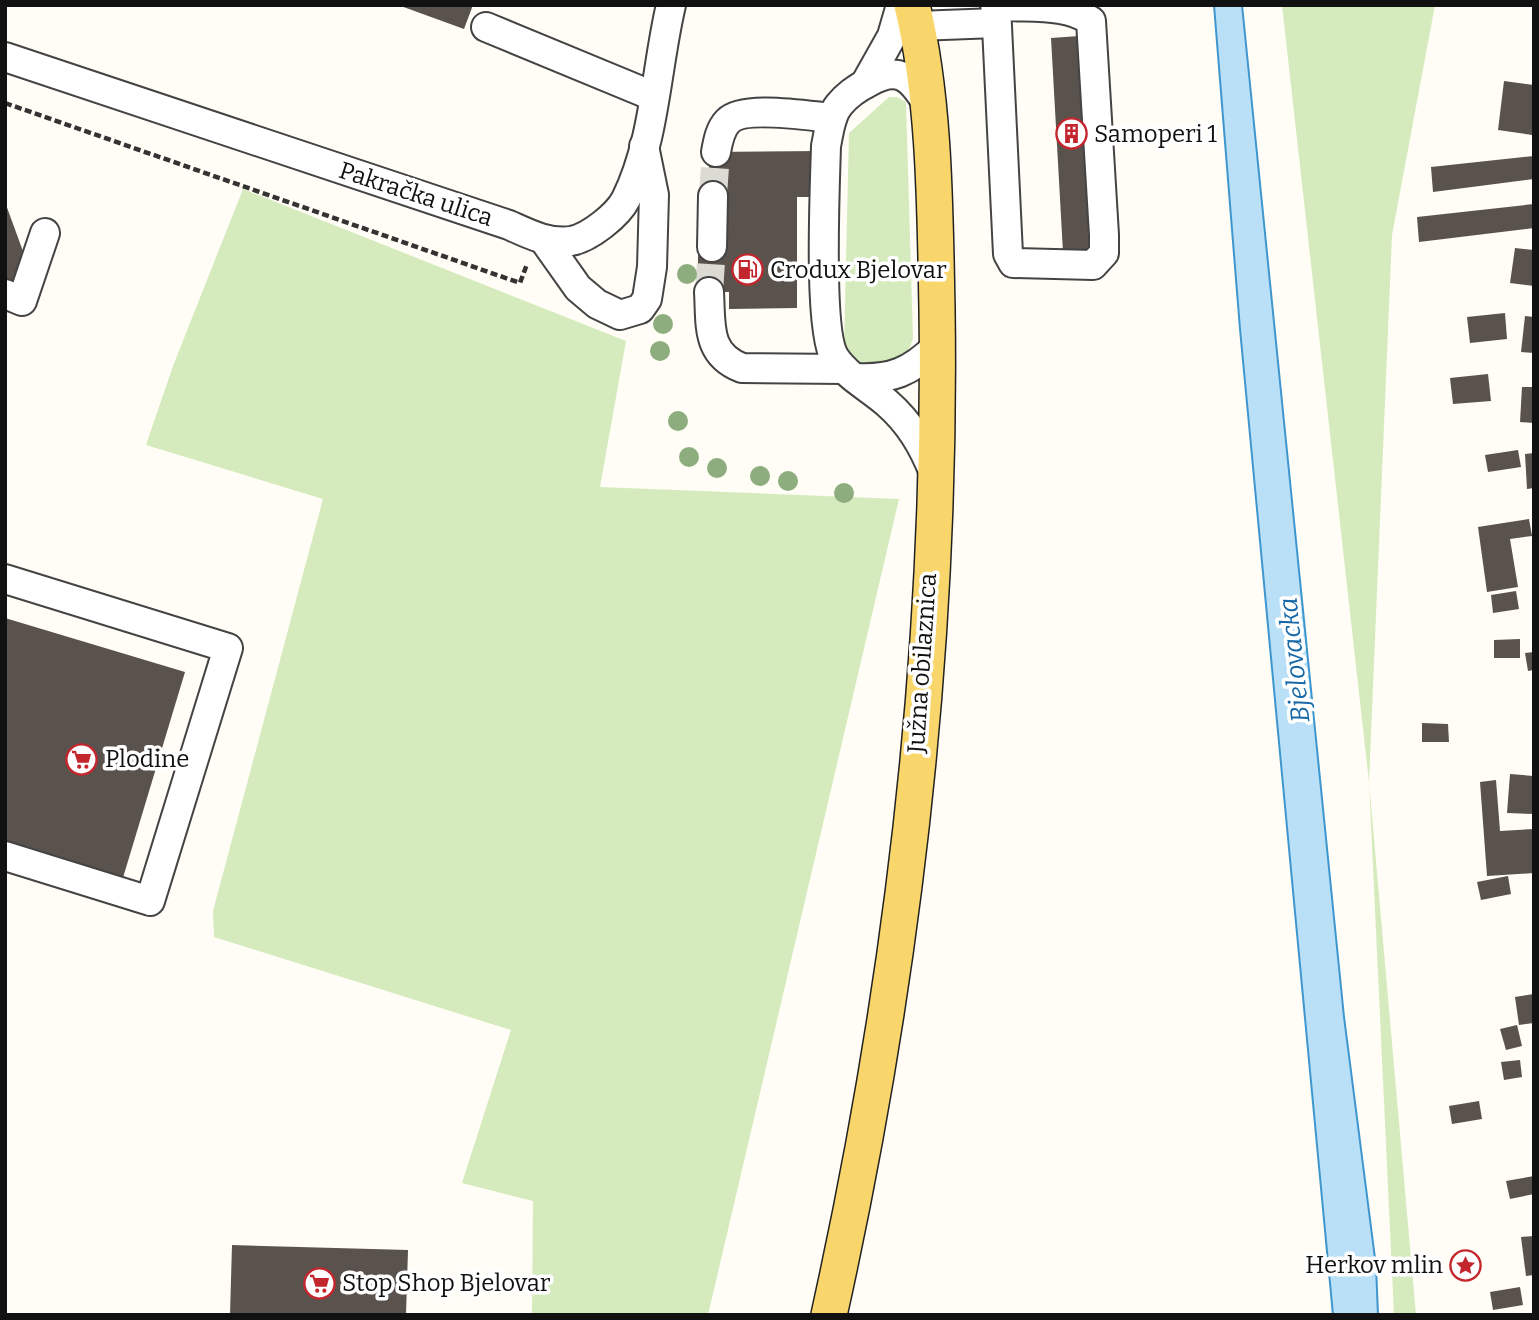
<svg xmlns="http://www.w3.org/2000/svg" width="1539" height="1320" viewBox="0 0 1539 1320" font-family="Bitter,serif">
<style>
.green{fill:#d5ebbd}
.water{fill:#b9e0f7;stroke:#3f96cf;stroke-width:2}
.building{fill:#5a524d}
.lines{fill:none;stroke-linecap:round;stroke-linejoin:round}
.minor-tunnel{stroke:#dbdad3;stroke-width:28;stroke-dasharray:28 14;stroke-linecap:butt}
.minor-casing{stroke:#444;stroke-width:32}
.major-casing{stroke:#222;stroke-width:38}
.path{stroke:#333;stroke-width:4.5;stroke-dasharray:7 3.5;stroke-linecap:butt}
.minor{stroke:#fff;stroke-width:28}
.major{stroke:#f9d66b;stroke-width:35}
.tree{fill:#8dad7f}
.labels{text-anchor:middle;stroke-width:7;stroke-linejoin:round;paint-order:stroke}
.poi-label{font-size:24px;fill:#111;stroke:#fff;text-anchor:start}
.street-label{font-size:24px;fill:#111;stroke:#fff}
.water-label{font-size:26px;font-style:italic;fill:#1768a6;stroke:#fff}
</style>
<rect width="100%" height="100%" fill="#fffdf5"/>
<g class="green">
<polygon points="1282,5 1435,5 1392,235 1369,782 1416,1315 1394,1315 1369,782"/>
<polygon points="889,97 897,97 906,102 913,338 906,358 896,369 860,367 844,349 849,133"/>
<polygon points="243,189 626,341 600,487 899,499 708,1315 532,1315 533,1201 462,1183 511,1030 214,937 213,911 323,499 146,445 173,366"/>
</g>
<polygon class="water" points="1214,5 1242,5 1344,1017 1376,1266 1378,1315 1333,1315 1240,329"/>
<g class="building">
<polygon points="398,5 473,5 464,29"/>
<polygon points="1079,36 1091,251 1063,252 1051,38"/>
<polygon points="1504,81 1534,85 1532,135 1498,130"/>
<polygon points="821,151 822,197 797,197 797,308 729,309 729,292 698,292 698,247 728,247 728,196 709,196 709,152"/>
<polygon points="1534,156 1534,179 1433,192 1431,167"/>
<polygon points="5,202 28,265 17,292 5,287"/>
<polygon points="1534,204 1534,228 1419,242 1417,217"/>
<polygon points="1515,248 1534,250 1534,286 1510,283"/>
<polygon points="1505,313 1507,339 1470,343 1467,317"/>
<polygon points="1525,316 1534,317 1534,353 1521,352"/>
<polygon points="1488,374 1491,401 1453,404 1450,378"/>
<polygon points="1522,387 1534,387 1534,423 1520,422"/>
<polygon points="1518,450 1521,467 1488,472 1485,455"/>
<polygon points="1534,453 1534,488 1527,489 1525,454"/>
<polygon points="1529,519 1532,536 1510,539 1518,587 1487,592 1478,527"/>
<polygon points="1516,591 1519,609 1493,613 1491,595"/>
<polygon points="5,618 185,672 122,881 5,846"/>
<polygon points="1520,639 1520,658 1494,658 1494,640"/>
<polygon points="1534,652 1534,670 1528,671 1525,653"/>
<polygon points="1422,723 1448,724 1449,742 1422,742"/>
<polygon points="1510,774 1534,776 1534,814 1507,813"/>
<polygon points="1496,780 1500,831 1534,829 1534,873 1487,876 1480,782"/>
<polygon points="1508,876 1511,894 1481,900 1477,882"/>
<polygon points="1534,994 1534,1023 1519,1025 1515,997"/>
<polygon points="1517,1025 1522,1046 1506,1050 1500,1029"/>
<polygon points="1520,1060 1522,1077 1504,1080 1501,1062"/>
<polygon points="1479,1101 1482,1119 1452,1124 1449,1106"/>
<polygon points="1534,1176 1534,1194 1510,1199 1506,1181"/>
<polygon points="1534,1236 1534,1275 1526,1276 1521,1237"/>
<polygon points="232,1245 408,1250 406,1315 230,1315"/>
<polygon points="1520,1287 1523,1305 1493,1310 1490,1292"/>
</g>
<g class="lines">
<g class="minor-tunnel">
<polyline points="713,196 716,152"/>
<polyline points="709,292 712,247"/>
</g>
<defs>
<g id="minor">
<path d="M995 5C1025 9 1065 2 1091 21L1104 235V253L1093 265 1013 263 1008 254 996 6"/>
<polyline points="917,26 996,23"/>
<polyline points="486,27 653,96"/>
<path d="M5 57 509 225C529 234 548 244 571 241 589 238 618 215 626 199 655 141 656 68 671 5"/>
<polyline points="865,84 892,36 901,5"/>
<path d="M926 102C910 76 898 66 869 82 859 87 847 95 839 105 830 116 829 132 826 146 825 184 818 332 835 358 848 377 870 388 887 403 910 423 923 446 934 473"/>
<path d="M716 152C718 141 720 129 728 121 744 105 809 116 832 118"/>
<polyline points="544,240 578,288 597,304 620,315 640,309 647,299 652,267 654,195 644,146"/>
<polyline points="712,247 713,196"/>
<path d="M709 292C711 325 706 354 742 368L844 369"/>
<polyline points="5,294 22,301 45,233"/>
<path d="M855 378C891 380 911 372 937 346"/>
<polyline points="5,579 228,648 150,901 5,856"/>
</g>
<path id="major" d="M829 1315C902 986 942 645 937 309 935 211 935 99 912 5"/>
</defs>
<use href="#minor" class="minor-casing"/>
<use href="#major" class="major-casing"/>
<polyline class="path" points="5,103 520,283 527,264"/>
<use href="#minor" class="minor"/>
<use href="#major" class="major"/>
</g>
<g class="tree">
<circle cx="687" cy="274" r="10"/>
<circle cx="663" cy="324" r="10"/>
<circle cx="660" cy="351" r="10"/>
<circle cx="678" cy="421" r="10"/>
<circle cx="689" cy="457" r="10"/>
<circle cx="717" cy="468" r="10"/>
<circle cx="760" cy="476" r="10"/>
<circle cx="788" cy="481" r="10"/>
<circle cx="844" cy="493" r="10"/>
</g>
<defs>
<symbol id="building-ring" viewBox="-11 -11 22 22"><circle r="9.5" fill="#fff" stroke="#c4262e" stroke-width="1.5"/><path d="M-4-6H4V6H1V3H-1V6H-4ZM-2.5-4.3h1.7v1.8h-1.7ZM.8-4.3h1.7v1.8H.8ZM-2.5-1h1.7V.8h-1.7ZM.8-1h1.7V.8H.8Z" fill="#c4262e"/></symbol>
<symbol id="fuel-ring" viewBox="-11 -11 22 22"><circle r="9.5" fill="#fff" stroke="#c4262e" stroke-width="1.5"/><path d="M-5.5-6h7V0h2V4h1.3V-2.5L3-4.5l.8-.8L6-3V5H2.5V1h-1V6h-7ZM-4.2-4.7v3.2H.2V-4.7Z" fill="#c4262e"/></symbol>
<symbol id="supermarket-ring" viewBox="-11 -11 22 22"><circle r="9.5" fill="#fff" stroke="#c4262e" stroke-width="1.5"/><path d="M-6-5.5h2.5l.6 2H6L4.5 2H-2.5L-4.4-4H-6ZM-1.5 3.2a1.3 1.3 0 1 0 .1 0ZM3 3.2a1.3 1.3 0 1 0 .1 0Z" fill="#c4262e"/></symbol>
<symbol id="sight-ring" viewBox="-11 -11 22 22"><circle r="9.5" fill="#fff" stroke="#c4262e" stroke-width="1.5"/><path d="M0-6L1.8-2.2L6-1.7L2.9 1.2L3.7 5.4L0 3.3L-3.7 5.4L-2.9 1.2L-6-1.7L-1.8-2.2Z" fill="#c4262e"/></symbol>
</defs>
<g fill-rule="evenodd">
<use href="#building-ring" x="1054" y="116" width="35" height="35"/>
<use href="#fuel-ring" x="730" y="252" width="35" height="35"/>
<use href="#supermarket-ring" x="64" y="742" width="35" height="35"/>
<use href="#sight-ring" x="1448" y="1248" width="35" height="35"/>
<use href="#supermarket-ring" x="302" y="1266" width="35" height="35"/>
</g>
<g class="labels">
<g class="poi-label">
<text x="1094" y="142">Samoperi 1</text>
<text x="770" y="278">Crodux Bjelovar</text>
<text x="105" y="767">Plodine</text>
<text x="1443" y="1273" text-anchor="end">Herkov mlin</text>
<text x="342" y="1291">Stop Shop Bjelovar</text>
</g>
<g class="street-label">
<text transform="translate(416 194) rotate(18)" y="8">Pakračka ulica</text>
<text transform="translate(922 663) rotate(-86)" y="8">Južna obilaznica</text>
</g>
<g class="water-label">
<text transform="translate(1294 660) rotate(-96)" y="9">Bjelovacka</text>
</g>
</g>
<rect width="1539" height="1320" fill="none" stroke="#111111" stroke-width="14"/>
</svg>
